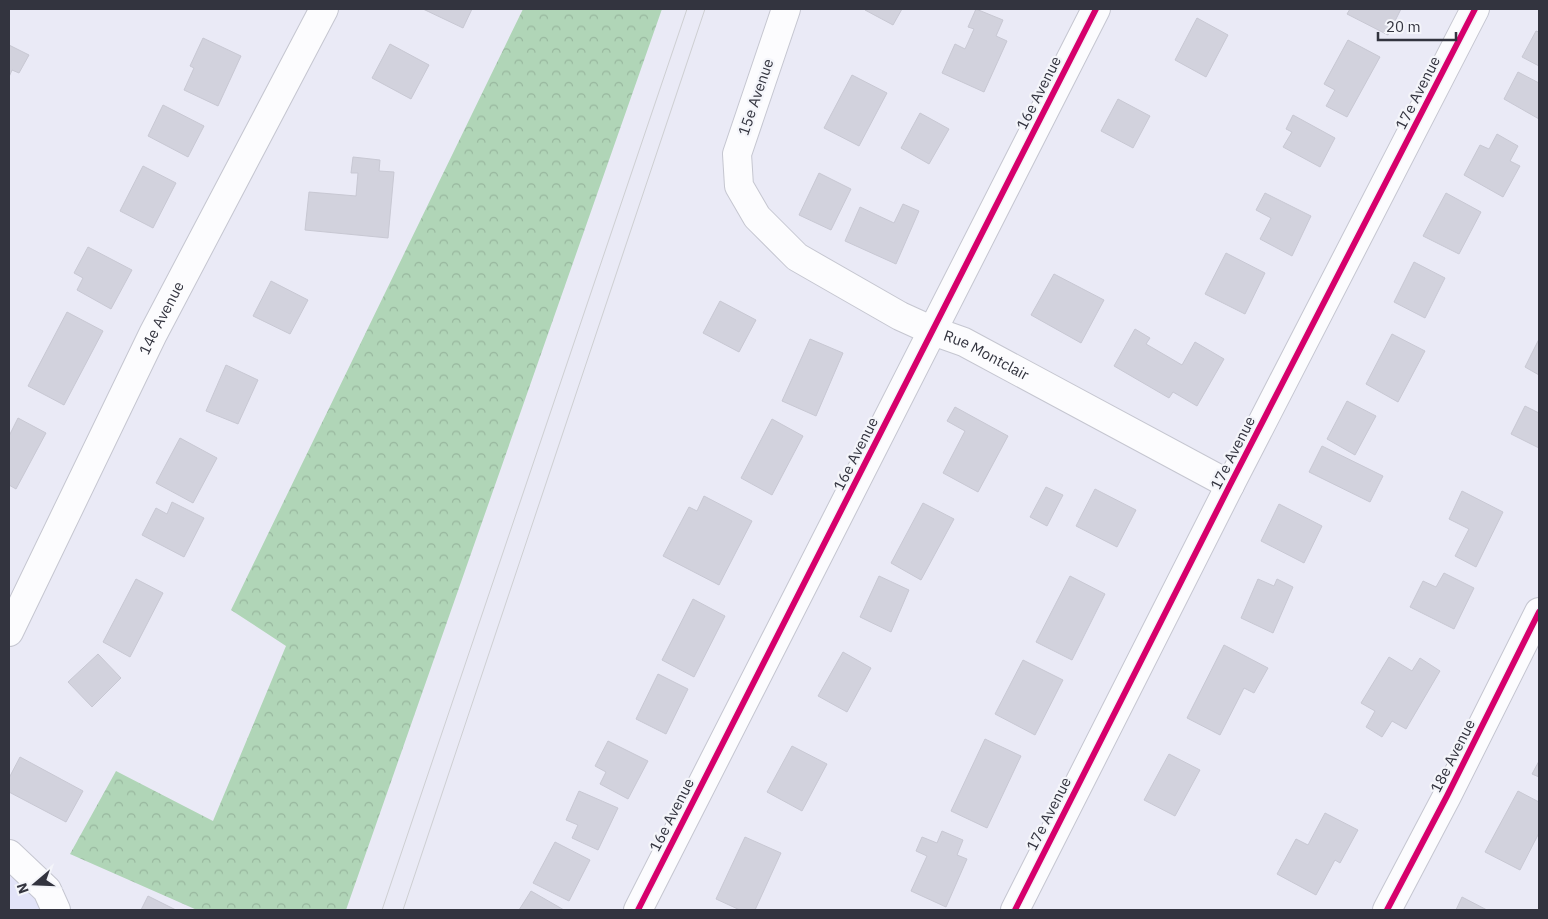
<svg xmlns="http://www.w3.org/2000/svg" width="1548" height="919" viewBox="0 0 1548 919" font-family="'IBM Plex Sans',sans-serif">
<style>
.built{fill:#e2e3f8}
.forest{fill:url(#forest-crowns)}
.building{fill:#d2d2dd;stroke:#c8c8d3}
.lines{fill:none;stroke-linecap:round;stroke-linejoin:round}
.minor-casing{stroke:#c5c6d0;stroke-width:30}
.minor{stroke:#fcfcfe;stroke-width:28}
.tram{stroke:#cecfd2;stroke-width:1}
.cycleway-casing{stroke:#f4f5fa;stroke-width:9}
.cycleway{stroke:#d6006c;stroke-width:6}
.labels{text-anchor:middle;stroke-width:4.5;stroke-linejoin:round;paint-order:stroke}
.street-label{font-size:15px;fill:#33343f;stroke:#f4f5fa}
</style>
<defs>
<pattern id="forest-crowns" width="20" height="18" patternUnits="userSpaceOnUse" patternTransform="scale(1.25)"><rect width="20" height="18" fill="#b0d5b7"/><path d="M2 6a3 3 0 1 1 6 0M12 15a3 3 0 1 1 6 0" fill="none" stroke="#98b79e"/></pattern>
</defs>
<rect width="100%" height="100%" fill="#eaeaf6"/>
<polygon class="built" points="9,854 56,910 9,910"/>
<polygon class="forest" points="523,9 662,9 346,910 197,910 70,854 116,771 213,821 286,646 231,610"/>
<g class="building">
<polygon points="423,9 472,9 463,28"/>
<polygon points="866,9 902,9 893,25 865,10"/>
<polygon points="976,9 1003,20 996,36 1007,41 984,92 942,73 955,44 965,49 974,29 968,27"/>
<polygon points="1350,9 1401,9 1388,35 1347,14"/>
<polygon points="1197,18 1228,35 1206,77 1175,60"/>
<polygon points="1536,31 1539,32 1539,66 1522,57"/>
<polygon points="203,38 241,56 218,106 184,90 194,68 190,66"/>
<polygon points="1348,40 1380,57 1347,117 1326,106 1335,90 1324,84"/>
<polygon points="390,44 429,65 411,99 372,78"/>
<polygon points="9,45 29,55 19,73 12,70 9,77"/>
<polygon points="1518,72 1539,83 1539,119 1504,99"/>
<polygon points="852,75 887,93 859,146 824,128"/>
<polygon points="1118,99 1150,116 1133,148 1101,131"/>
<polygon points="163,105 204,126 188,157 148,136"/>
<polygon points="920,113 949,129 929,164 901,148"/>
<polygon points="1293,115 1335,138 1320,167 1283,147 1292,132 1286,129"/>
<polygon points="1497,134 1518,146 1510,161 1520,166 1503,197 1464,175 1480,145 1489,149"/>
<polygon points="353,157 380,160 379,171 394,172 388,238 305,230 309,192 356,196 358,173 351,173"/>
<polygon points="143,166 176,183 153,228 120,211"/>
<polygon points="819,173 851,189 831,230 799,215"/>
<polygon points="1265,193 1311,216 1292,256 1260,239 1271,218 1256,210"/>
<polygon points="1446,193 1481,212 1459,254 1423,236"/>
<polygon points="903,204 919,211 896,264 845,241 860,207 894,223"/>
<polygon points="88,247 132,270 111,309 77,290 83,278 74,273"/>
<polygon points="1226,253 1265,273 1245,314 1205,294"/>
<polygon points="1414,262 1445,278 1425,318 1394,302"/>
<polygon points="1054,274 1104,300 1081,343 1031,315"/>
<polygon points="271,281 308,300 290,334 253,316"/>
<polygon points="720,301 756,320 739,352 703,333"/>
<polygon points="67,312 103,331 64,405 28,386"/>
<polygon points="1135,329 1150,338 1146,344 1182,365 1195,342 1224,359 1197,406 1173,392 1169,398 1114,366"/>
<polygon points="1392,334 1425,351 1398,402 1366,384"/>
<polygon points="810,339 843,353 816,416 782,401"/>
<polygon points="1539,339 1539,375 1525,367"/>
<polygon points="226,365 258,380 238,424 206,411"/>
<polygon points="1347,401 1376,416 1355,455 1327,439"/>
<polygon points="1525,406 1539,413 1539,448 1511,434"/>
<polygon points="955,407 1008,436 978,492 943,473 965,431 947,421"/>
<polygon points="18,418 46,433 16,489 9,485 9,436"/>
<polygon points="772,419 803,436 772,495 741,478"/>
<polygon points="180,438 217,458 193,503 156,483"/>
<polygon points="1322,446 1383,476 1370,502 1309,472"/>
<polygon points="1046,487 1063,495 1047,526 1030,517"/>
<polygon points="1095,489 1136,510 1117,547 1076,526"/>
<polygon points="1462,491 1503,512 1476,567 1455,556 1469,529 1449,519"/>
<polygon points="704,496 752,521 719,585 663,556 689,507 697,511"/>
<polygon points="172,502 204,518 184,557 142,535 156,508 167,514"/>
<polygon points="923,503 954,519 921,580 891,563"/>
<polygon points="1279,504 1322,526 1304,563 1261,541"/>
<polygon points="1444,573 1474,588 1454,629 1410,607 1423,581 1436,587"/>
<polygon points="879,576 909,590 891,632 860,617"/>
<polygon points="1070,576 1105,594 1072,660 1036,642"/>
<polygon points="136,579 163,593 130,657 103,642"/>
<polygon points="1258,579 1274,586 1277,579 1293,587 1273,633 1241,618"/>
<polygon points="693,599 725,616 694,677 662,660"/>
<polygon points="1224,645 1268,668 1254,693 1244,688 1220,735 1187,718"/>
<polygon points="843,652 871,668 847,712 818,696"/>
<polygon points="98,654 121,678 92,707 68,682"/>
<polygon points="1389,657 1412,671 1420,658 1440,671 1406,729 1392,721 1382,737 1366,727 1375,711 1361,703"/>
<polygon points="1023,660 1063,680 1035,735 995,714"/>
<polygon points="658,674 688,689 666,734 636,719"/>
<polygon points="985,739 1021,756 987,828 951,811"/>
<polygon points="608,741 648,761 628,799 600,784 606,772 595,766"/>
<polygon points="792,746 827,764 802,811 767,792"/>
<polygon points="1169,754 1200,770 1175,816 1144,800"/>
<polygon points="20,757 83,791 66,822 9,792 9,778"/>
<polygon points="1539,761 1539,777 1532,774"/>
<polygon points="579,791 618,808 598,850 572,838 578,825 566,820"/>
<polygon points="1518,791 1539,802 1539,833 1520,870 1485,852"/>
<polygon points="1325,813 1358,830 1340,863 1335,860 1316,895 1277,874 1296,839 1308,845"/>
<polygon points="942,831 963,840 957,855 967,859 946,907 911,891 927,856 916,851 922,837 937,843"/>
<polygon points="745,837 781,853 755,910 740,910 716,899"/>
<polygon points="555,842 590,860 569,901 533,883"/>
<polygon points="531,891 564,910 519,910"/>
<polygon points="148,896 176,910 141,910"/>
<polygon points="1462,897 1487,910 1456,910"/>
</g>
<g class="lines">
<defs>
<g id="minor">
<path id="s1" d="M786 9 737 154 739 186 757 217 797 257 900 316 933 331 964 342 1230 485"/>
<path id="s2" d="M9 632 153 334 324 9"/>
<polyline points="9,854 47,890 56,910"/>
<polyline points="638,910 1096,9"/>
<polyline points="1015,910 1230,485 1475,9"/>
<polyline points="1387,910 1447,796 1539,612"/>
</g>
</defs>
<use href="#minor" class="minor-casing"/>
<use href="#minor" class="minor"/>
<g class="tram">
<polyline points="382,910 687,9"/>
<polyline points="403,910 705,9"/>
</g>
<defs>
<g id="cycleway">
<polyline points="638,910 1096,9"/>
<polyline points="1015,910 1230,485 1475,9"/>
<polyline points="1387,910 1447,796 1539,612"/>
</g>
</defs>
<use href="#cycleway" class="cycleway-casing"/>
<use href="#cycleway" class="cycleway"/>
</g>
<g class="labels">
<g class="street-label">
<text transform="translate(1039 93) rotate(-63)" y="5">16e Avenue</text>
<text transform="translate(1418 93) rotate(-63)" y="5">17e Avenue</text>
<text transform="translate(756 97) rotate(-71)" y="5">15e Avenue</text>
<text dy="5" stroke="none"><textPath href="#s2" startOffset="349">14e Avenue</textPath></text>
<text dy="5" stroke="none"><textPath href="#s1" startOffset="491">Rue Montclair</textPath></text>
<text transform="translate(1233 453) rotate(-63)" y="5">17e Avenue</text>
<text transform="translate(856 454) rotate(-63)" y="5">16e Avenue</text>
<text transform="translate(1453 756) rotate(-63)" y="5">18e Avenue</text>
<text transform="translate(1049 814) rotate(-63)" y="5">17e Avenue</text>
<text transform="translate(672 815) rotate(-63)" y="5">16e Avenue</text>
</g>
</g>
<rect width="1548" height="919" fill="none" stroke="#33343f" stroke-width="20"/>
<g transform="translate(35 884) rotate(251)" stroke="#f4f5fa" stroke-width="4" paint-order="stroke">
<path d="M0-4L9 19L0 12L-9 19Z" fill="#33343f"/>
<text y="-8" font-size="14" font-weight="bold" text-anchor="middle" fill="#33343f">N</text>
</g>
<path d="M1378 32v8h78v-8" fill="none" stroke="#33343f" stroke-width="2.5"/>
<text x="1386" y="32" font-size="15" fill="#33343f" stroke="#f4f5fa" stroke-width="4" paint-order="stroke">20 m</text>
</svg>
